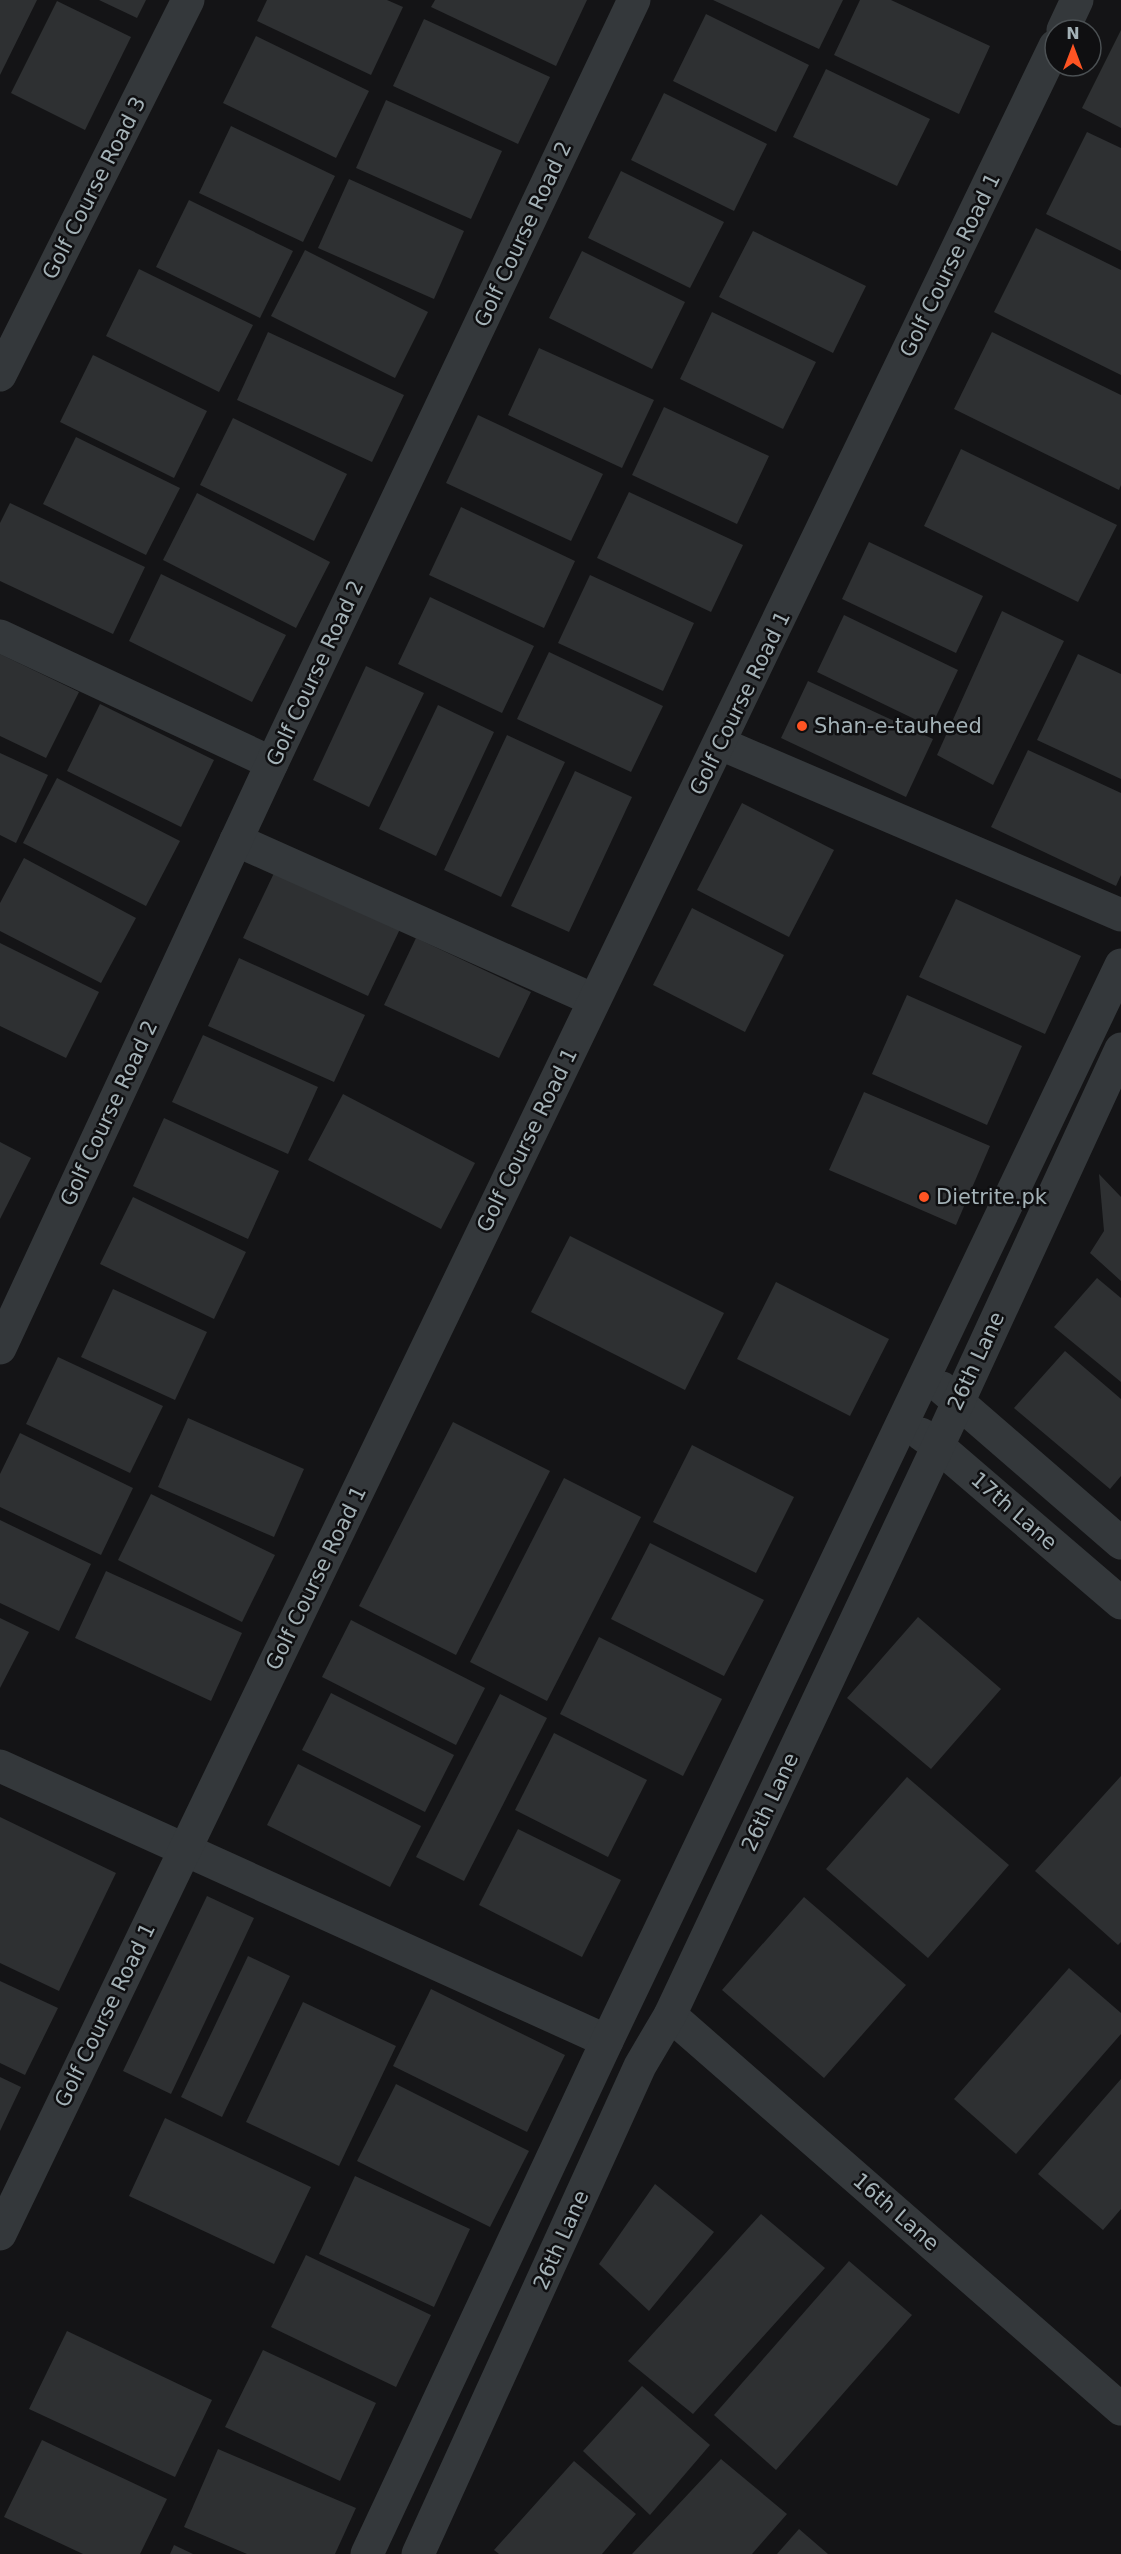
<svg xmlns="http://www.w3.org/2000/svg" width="1121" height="2554" viewBox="0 0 1121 2554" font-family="'DejaVu Sans',sans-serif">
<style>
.building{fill:#2e3032}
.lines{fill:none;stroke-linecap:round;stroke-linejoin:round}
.minor{stroke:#34383b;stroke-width:33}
.poi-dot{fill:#fe5423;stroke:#0f0f11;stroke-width:2}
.labels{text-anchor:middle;stroke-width:5;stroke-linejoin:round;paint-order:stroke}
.street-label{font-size:21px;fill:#a4b2b7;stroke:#0f0f11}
.poi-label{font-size:21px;fill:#a4b2b7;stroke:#0f0f11;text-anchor:start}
</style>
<rect width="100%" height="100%" fill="#141416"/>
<g class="building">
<polygon points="0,0 37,0 0,75"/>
<polygon points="99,0 146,0 137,18"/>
<polygon points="267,0 387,0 403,7 371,75 257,21"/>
<polygon points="435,0 587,0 556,66 431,7"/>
<polygon points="713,0 843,0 819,49"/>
<polygon points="860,0 891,0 990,46 959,114 834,55"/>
<polygon points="57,1 131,37 85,130 11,93"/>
<polygon points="706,14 809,65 776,132 673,81"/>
<polygon points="424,19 550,77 518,144 393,86"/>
<polygon points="1121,30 1121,128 1082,108"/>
<polygon points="256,36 369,91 336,158 223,103"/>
<polygon points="826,69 930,119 897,186 793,137"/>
<polygon points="664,93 767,144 734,211 631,160"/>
<polygon points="386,100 502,151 471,219 356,168"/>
<polygon points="231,126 335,176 303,242 199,193"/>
<polygon points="1087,132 1121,148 1121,251 1046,214"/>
<polygon points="621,171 724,222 690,288 588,238"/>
<polygon points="349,179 464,231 434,299 318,248"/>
<polygon points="189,200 293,251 260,318 156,267"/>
<polygon points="1036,228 1121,270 1121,375 994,312"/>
<polygon points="753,231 866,286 833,353 719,297"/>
<polygon points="305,250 428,312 395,378 271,316"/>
<polygon points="582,251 685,302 652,369 549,318"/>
<polygon points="139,269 253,325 219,392 106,336"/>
<polygon points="712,312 816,362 783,429 680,379"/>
<polygon points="268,332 404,395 372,462 237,400"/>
<polygon points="992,332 1121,395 1121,485 1119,490 954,409"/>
<polygon points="539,348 654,400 622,468 508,415"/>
<polygon points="93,355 207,411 174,478 60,422"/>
<polygon points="664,407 769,456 737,524 632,475"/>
<polygon points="478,415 603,474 571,541 446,483"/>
<polygon points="233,418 347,474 314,541 200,485"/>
<polygon points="76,437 180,488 146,555 43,504"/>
<polygon points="961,449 1117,525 1078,602 924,526"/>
<polygon points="629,492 743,545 711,612 597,558"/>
<polygon points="197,493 330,562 296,628 163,560"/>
<polygon points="10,503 145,567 113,634 0,581 0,523"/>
<polygon points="461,507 575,561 544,628 429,575"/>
<polygon points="869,542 983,596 956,653 842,599"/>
<polygon points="161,574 286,635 252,702 129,641"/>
<polygon points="590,575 694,623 663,691 558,643"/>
<polygon points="430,597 534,646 502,713 398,664"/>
<polygon points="1002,611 1064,641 993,785 937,755"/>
<polygon points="844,615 958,670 931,727 817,672"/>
<polygon points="549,652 663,706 631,772 517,719"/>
<polygon points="0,654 79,692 46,758 0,736"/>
<polygon points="1078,654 1121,674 1121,779 1037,740"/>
<polygon points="366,666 424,693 369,807 313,780"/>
<polygon points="808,681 933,739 906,797 781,738"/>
<polygon points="100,704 214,760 181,827 67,771"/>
<polygon points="438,705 494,732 436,856 379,829"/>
<polygon points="507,735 565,762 501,897 444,870"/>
<polygon points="1028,750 1121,793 1121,875 1116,886 991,827"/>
<polygon points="0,753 48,775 16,843 0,835"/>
<polygon points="575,771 632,797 569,932 511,906"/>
<polygon points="57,778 180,841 146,906 23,843"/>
<polygon points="742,803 834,850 789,937 697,890"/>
<polygon points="24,858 136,918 101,983 0,931 0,903"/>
<polygon points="275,871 400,929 368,996 243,938"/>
<polygon points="956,899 1081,956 1045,1034 919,977"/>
<polygon points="692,908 784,955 745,1032 653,985"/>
<polygon points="416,938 531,992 499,1058 384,1005"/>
<polygon points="0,943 99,992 66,1058 0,1026"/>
<polygon points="239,958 365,1015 334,1082 208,1026"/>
<polygon points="907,995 1022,1046 987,1125 872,1074"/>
<polygon points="203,1035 318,1087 288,1154 172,1102"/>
<polygon points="864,1092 990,1146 956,1225 829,1170"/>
<polygon points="343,1094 475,1163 441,1229 308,1160"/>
<polygon points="164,1118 279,1171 248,1239 133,1186"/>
<polygon points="0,1142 31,1158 0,1219"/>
<polygon points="1099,1174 1121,1197 1121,1281 1090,1253 1104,1231"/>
<polygon points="133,1197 246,1252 214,1319 100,1264"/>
<polygon points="570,1236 724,1313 685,1390 531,1312"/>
<polygon points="1097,1278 1121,1298 1121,1382 1054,1327"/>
<polygon points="776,1282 889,1339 850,1416 737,1359"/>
<polygon points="113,1289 207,1332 175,1400 81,1357"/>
<polygon points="1065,1351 1121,1399 1121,1476 1110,1489 1014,1408"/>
<polygon points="58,1357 163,1406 130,1473 26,1424"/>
<polygon points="188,1418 304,1469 274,1537 158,1487"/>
<polygon points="453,1422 550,1471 456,1655 359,1606"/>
<polygon points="20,1433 133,1488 101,1555 0,1507 0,1474"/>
<polygon points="692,1445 794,1497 756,1573 653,1522"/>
<polygon points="564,1478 641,1517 547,1701 470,1662"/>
<polygon points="151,1494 275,1555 242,1622 118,1560"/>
<polygon points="0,1520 91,1564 59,1631 0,1603"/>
<polygon points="650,1543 764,1600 724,1676 611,1619"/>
<polygon points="106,1571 242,1633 211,1701 75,1638"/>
<polygon points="918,1617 1001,1689 931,1769 847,1698"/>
<polygon points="0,1618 29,1632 0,1688"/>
<polygon points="351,1620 485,1688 456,1745 322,1677"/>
<polygon points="599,1637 722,1699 683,1776 560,1714"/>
<polygon points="331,1693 454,1755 425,1812 302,1750"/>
<polygon points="500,1694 547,1718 464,1881 416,1857"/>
<polygon points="554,1733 647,1780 608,1857 515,1810"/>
<polygon points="298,1764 421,1826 390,1887 267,1825"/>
<polygon points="1121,1776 1121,1942 1118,1945 1035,1871"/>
<polygon points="907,1777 1009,1865 928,1958 826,1869"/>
<polygon points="0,1817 116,1873 59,1991 0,1963"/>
<polygon points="518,1829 621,1880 582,1957 479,1905"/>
<polygon points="207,1896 254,1918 171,2094 123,2071"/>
<polygon points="804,1897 906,1985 824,2078 722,1990"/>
<polygon points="248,1956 290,1976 222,2117 181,2097"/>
<polygon points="1069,1968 1121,2013 1121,2034 1016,2154 954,2099"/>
<polygon points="0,1981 58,2008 25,2075 0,2063"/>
<polygon points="431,1989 565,2055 527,2132 393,2066"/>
<polygon points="303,2002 396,2046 339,2166 246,2122"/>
<polygon points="0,2077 21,2087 0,2131"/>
<polygon points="1121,2079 1121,2209 1103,2230 1038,2174"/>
<polygon points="396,2084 529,2151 490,2227 357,2161"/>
<polygon points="165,2118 311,2187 274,2264 129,2196"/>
<polygon points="355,2176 470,2229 434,2307 319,2254"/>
<polygon points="655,2184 714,2232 649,2311 599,2264"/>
<polygon points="761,2214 825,2268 693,2414 628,2361"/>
<polygon points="306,2255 431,2315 396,2387 271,2327"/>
<polygon points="849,2261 912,2315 776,2470 714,2415"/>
<polygon points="67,2331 212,2400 175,2477 29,2409"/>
<polygon points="263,2350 376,2403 340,2481 225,2427"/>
<polygon points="642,2386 710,2445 650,2515 583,2451"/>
<polygon points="42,2440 167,2499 140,2554 83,2554 4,2517"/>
<polygon points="218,2449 356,2508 335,2554 247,2554 184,2527"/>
<polygon points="721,2459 787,2514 752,2554 632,2554"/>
<polygon points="574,2461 636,2514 602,2554 499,2554 494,2550"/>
<polygon points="799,2529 828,2554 777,2554"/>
<polygon points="174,2545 193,2554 170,2554"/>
</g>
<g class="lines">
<g class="minor">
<polyline points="1063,30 1077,0"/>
<polyline points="0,375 188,0"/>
<polyline points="0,636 272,763"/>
<polyline points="721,744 1121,915"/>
<polyline points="236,840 594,1000"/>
<polyline points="0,1348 272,763 634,0"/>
<polyline points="942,1388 1121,1543"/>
<polyline points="921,1434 938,1446 1121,1603"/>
<polyline points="0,1766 607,2041"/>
<polyline points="670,2015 1121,2409"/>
<path d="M0 2234C350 1504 705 777 1055 46"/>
<polyline points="367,2554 607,2041 1121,965"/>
<polyline points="418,2554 640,2066 670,2015 938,1446 1121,1049"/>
</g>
</g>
<g class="poi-dot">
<circle cx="802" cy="726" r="6"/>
<circle cx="924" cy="1197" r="6"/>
</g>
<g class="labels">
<g class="street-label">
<text transform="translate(94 188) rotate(-63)" y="7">Golf Course Road 3</text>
<text transform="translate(523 234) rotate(-65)" y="7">Golf Course Road 2</text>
<text transform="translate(950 265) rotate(-64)" y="7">Golf Course Road 1</text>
<text transform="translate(315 673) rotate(-65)" y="7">Golf Course Road 2</text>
<text transform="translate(740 703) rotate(-64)" y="7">Golf Course Road 1</text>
<text transform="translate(109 1113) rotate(-65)" y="7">Golf Course Road 2</text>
<text transform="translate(527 1140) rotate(-64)" y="7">Golf Course Road 1</text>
<text transform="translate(976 1361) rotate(-65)" y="7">26th Lane</text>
<text transform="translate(1014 1511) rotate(41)" y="7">17th Lane</text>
<text transform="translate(316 1578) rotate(-64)" y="7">Golf Course Road 1</text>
<text transform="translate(770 1802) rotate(-65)" y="7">26th Lane</text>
<text transform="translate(105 2015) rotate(-64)" y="7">Golf Course Road 1</text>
<text transform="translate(896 2212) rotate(41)" y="7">16th Lane</text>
<text transform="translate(561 2240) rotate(-66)" y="7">26th Lane</text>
</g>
<g class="poi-label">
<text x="814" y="733">Shan-e-tauheed</text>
<text x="936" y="1204">Dietrite.pk</text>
</g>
</g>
<g transform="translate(1073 48)"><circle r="28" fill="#0f0f11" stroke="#4b5053" stroke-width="1.5"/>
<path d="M0-4.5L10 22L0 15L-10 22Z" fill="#fe5423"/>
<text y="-9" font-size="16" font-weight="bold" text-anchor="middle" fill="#a4b2b7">N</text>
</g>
</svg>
